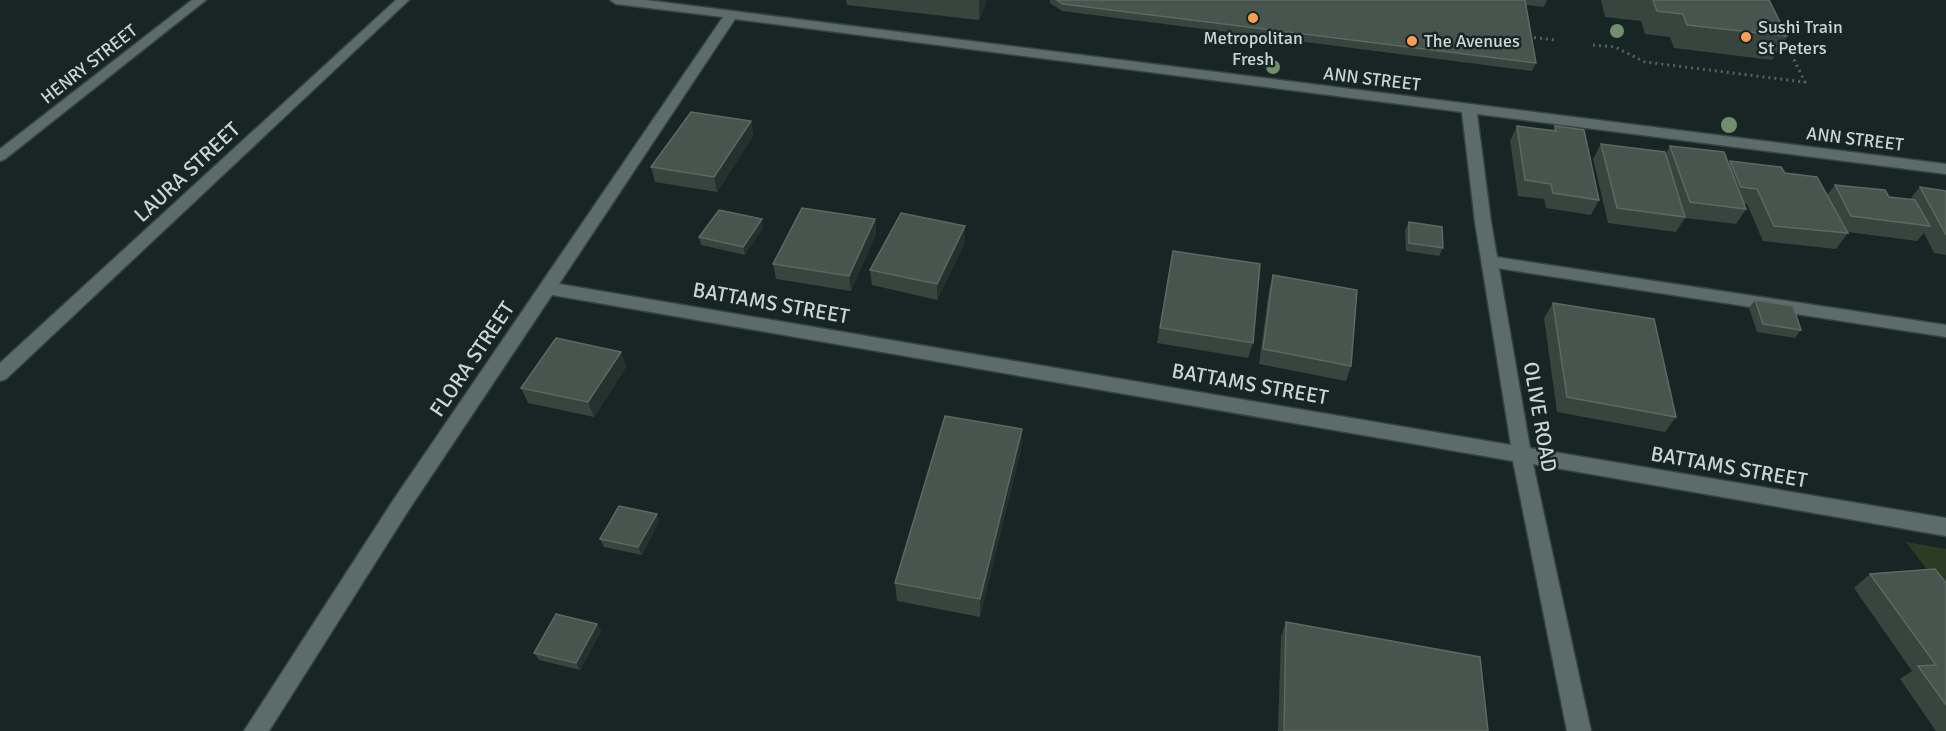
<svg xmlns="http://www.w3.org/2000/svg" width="1946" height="731" viewBox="0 0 1946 731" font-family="Signika,sans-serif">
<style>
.green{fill:#2c3c24}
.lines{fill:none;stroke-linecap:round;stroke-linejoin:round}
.lane-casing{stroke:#374241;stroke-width:3}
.street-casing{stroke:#374241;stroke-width:3}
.path{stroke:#546160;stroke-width:3;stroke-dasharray:2 4;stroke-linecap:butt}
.lane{fill:#5b6c6a;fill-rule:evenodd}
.street{fill:#5b6c6a;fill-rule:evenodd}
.tree{fill:#718e6d}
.wall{fill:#38453e}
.shaded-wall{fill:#24322d}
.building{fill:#48544e;stroke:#5d6863;stroke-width:1.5}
.poi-dot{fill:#fc9d53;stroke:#172625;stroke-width:2}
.labels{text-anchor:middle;stroke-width:5;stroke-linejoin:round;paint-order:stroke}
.far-poi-label{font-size:18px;fill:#ccd5d4;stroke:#172625;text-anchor:start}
.far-street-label{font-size:18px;fill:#ccd5d4;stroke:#172625}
.street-label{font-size:21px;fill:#ccd5d4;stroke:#172625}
</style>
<rect width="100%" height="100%" fill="#172625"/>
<polygon class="green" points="1906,542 1946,549 1946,594"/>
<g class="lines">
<defs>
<polygon id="lane" points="1490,256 1946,325 1946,337 1484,266 1482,262"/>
<g id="street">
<polygon points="192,0 206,0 5,159 0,161 0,149"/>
<polygon points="396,0 409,0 6,379 0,381 0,363"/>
<path d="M610 0H646L1946 164V174L1477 114 1491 222 1530 448 1946 518V536L1533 464 1591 731H1567L1513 461 552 295 408 511 269 731H244L394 499 723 17 616 4ZM735 19 1462 112 1475 222 1511 445 559 284Z"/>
</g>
</defs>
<use href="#lane" class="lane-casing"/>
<use href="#street" class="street-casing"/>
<g class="path">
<polyline points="1528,37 1556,40"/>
<polyline points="1593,45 1615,47 1645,62 1805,82 1783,37"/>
</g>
<use href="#lane" class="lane"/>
<use href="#street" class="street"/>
</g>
<g class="tree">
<circle cx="1617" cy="31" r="7"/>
<circle cx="1273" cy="67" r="7"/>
<circle cx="1729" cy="125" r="8"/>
</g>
<g class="wall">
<polygon points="846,0 987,0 979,20 847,5"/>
<polygon points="1050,0 1547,0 1544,7 1526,5 1536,63 1532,71 1062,11 1050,3"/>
<polygon points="1601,0 1769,0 1787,36 1772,60 1674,48 1670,37 1645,34 1641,21 1605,17"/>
<polygon points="751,121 753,136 717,192 655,182 651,167"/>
<polygon points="1517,126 1553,130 1555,126 1599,200 1591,215 1546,208 1544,199 1518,196 1510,141"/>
<polygon points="1601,144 1666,154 1670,146 1728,164 1730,161 1785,173 1827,195 1835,185 1889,197 1910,199 1920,187 1946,191 1946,255 1934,253 1924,233 1917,241 1848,232 1848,233 1836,249 1763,241 1747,204 1744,204 1746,209 1736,224 1685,218 1676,232 1608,223 1593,159"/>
<polygon points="875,219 876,234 851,291 776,279 773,264"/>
<polygon points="1409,222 1443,248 1439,256 1406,251 1405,230"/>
<polygon points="965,226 965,242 937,300 872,285 870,270"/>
<polygon points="763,227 745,255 701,245 699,237"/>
<polygon points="1173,251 1253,343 1248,358 1157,343"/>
<polygon points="1273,275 1351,366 1346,381 1259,364 1269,290"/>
<polygon points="1755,300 1801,330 1795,338 1757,332 1749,308"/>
<polygon points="1553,303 1676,417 1665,432 1557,412 1544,318"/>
<polygon points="621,352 626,367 594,417 528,403 521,388"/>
<polygon points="1022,429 1021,449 980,617 897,601 895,583"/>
<polygon points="659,521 642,555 604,547 600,539"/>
<polygon points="1870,574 1946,583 1946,731 1936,731 1900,679 1912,671 1854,588"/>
<polygon points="1286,622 1488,731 1278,731 1281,636"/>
<polygon points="597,624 601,631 580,670 539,660 534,653"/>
</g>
<g class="shaded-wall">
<polygon points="979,0 987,0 979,20"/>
<polygon points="751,121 753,136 717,192 714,177"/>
<polygon points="762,219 763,227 745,255 743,247"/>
<polygon points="875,219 876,234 851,291 849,276"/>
<polygon points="965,226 965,242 937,300 937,284"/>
<polygon points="621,352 626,367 594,417 588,402"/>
<polygon points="1022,429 1021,449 980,617 980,599"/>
<polygon points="657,514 659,521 642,555 638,547"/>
<polygon points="597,624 601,631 580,670 576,663"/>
</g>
<g class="building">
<polygon points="1057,0 1525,0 1536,63 1063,4"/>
<polygon points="1653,0 1769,0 1787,36 1687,25 1683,14 1657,11"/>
<polygon points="691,112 751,121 714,177 651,167"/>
<polygon points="1517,126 1556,131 1555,126 1584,130 1599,200 1553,193 1551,184 1525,180"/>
<polygon points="1601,144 1665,152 1685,217 1617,208"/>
<polygon points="1670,146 1724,152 1746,209 1690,202"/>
<polygon points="1730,161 1781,167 1785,173 1817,177 1848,233 1774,226 1757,189 1741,187"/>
<polygon points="1835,185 1885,190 1889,197 1915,200 1930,226 1851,216"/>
<polygon points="1920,187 1946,191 1946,235"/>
<polygon points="802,208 875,219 849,276 773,264"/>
<polygon points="719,210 762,219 743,247 699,237"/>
<polygon points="901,213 965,226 937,284 870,270"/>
<polygon points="1409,222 1442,227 1443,248 1409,243"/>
<polygon points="1173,251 1260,264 1253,343 1160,328"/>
<polygon points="1273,275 1357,290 1351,366 1263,349"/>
<polygon points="1755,300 1793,306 1801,330 1763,324"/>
<polygon points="1553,303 1654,319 1676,417 1567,397"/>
<polygon points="556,338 621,352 588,402 521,388"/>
<polygon points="945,416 1022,429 980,599 895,583"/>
<polygon points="619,506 657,514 638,547 600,539"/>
<polygon points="1935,569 1946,583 1946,705 1918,666 1936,665 1870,574"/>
<polygon points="556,614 597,624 576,663 534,653"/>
<polygon points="1286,622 1480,657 1488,731 1284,731"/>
</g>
<g class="poi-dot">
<circle cx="1253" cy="18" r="6"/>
<circle cx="1746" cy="37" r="6"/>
<circle cx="1412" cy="41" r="6"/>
</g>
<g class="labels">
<g class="far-poi-label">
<text x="1758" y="33">Sushi Train<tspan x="1758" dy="21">St Peters</tspan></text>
<text x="1253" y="44" text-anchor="middle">Metropolitan<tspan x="1253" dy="21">Fresh</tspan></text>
<text x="1424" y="47">The Avenues</text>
</g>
<g class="far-street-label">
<text transform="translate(89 64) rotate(-38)" y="6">HENRY STREET</text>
<text transform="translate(1372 79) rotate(7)" y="6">ANN STREET</text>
<text transform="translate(1855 139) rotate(7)" y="6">ANN STREET</text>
</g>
<g class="street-label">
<text transform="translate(187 172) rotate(-43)" y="7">LAURA STREET</text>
<text transform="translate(771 303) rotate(10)" y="7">BATTAMS STREET</text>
<text transform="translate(472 359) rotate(-56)" y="7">FLORA STREET</text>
<text transform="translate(1250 384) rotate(10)" y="7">BATTAMS STREET</text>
<text transform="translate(1540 417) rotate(80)" y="7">OLIVE ROAD</text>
<text transform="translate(1729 467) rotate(10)" y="7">BATTAMS STREET</text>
</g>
</g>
</svg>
